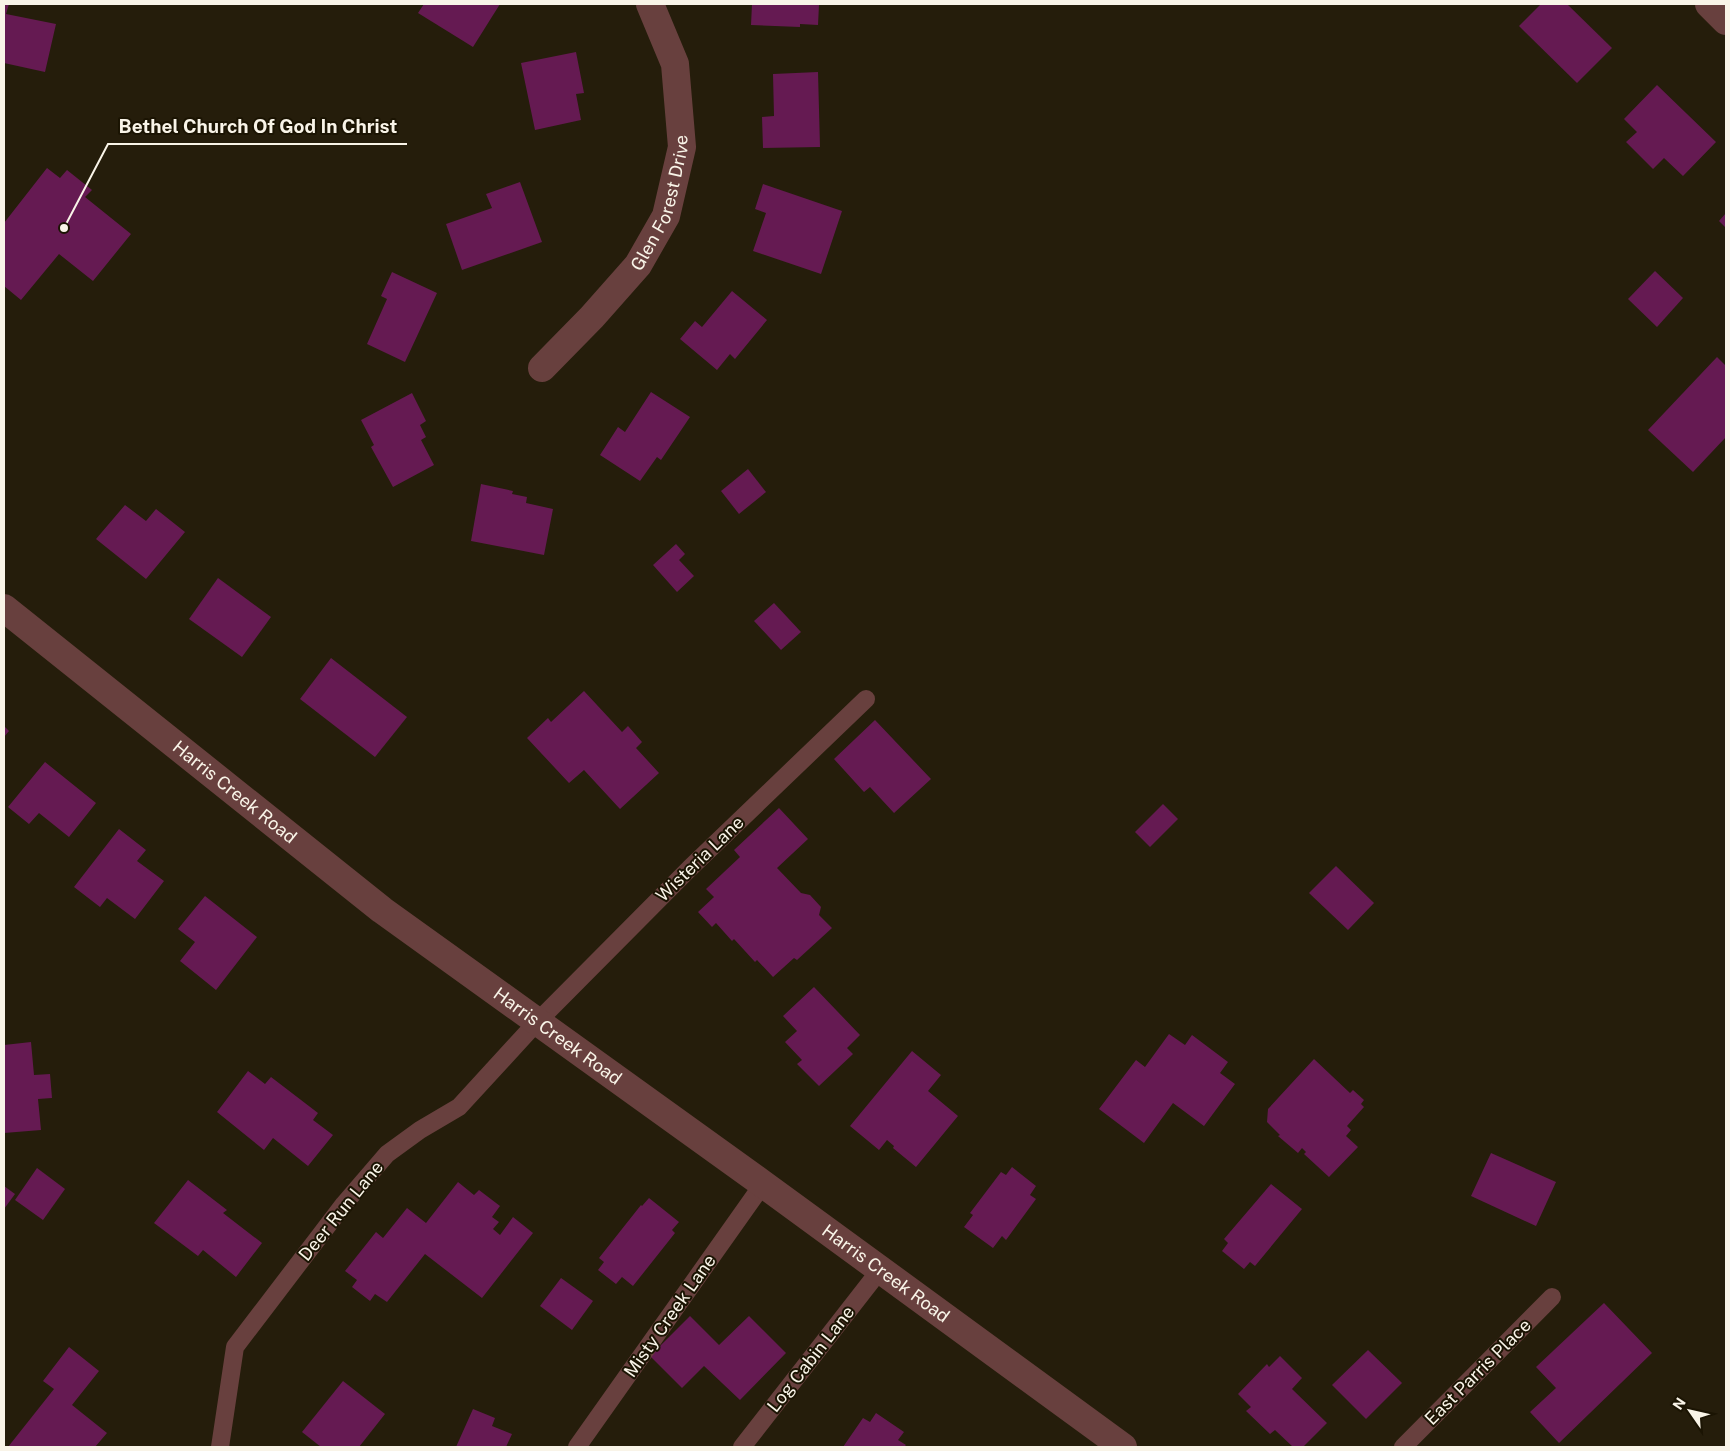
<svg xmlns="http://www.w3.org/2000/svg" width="1730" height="1451" viewBox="0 0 1730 1451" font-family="'Public Sans',sans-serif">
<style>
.building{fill:#651a52}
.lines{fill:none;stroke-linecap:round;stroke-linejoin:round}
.service{stroke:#68403e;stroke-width:18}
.minor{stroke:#68403e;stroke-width:28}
.tertiary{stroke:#68403e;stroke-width:28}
.labels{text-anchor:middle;stroke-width:4;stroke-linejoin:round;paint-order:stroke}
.street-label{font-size:18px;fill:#f9f4e8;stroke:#1b1403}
.leader{fill:none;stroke:#f9f4e8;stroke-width:2}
.callout-dot{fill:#f9f4e8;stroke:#1b1403;stroke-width:2}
.callout-label{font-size:19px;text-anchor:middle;font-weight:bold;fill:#f9f4e8;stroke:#1b1403;stroke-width:4;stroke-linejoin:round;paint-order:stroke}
</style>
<rect width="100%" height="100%" fill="#251d0b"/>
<g class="building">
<polygon points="4,4 9,4 6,14 56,24 45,72 4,63"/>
<polygon points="424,4 500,4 473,47 418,13"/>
<polygon points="752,4 819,5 818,25 800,24 800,27 751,25"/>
<polygon points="1541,4 1567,4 1612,48 1577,83 1519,26"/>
<polygon points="576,52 584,93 576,94 581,120 535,130 521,63"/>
<polygon points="818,72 820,147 763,148 762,117 774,116 773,74"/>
<polygon points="1657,85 1716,142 1683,176 1664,158 1653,169 1626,142 1637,132 1624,119"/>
<polygon points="47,168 60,178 67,170 92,190 85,197 131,234 93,281 59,254 21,300 4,286 4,223"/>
<polygon points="520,182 542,242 462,270 446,224 492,208 486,194"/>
<polygon points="763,184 842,211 821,274 753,251 766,213 755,209"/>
<polygon points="1726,213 1726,228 1719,221"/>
<polygon points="1655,271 1683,298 1657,327 1628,299"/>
<polygon points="392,272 437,293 405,362 367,344 387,299 381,296"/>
<polygon points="732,291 767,320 735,359 730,354 717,370 680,339 695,321 702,327"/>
<polygon points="1717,357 1726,366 1726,437 1693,472 1648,430"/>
<polygon points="651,392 690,417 661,460 657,457 640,481 600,455 618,427 625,432"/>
<polygon points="412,393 426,421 420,425 426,437 421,440 434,465 393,487 371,447 374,445 361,420"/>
<polygon points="748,469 766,492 739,514 721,491"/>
<polygon points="481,484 513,491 512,494 527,497 526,503 553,509 544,555 471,541"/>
<polygon points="125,505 146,521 156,509 185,532 146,579 96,539"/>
<polygon points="676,544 685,554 679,560 694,576 677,592 653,565"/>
<polygon points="218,578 271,617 242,657 189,619"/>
<polygon points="774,603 801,632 781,650 754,621"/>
<polygon points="331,658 407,717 375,757 300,699"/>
<polygon points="584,691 622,732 628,726 642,742 636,748 659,773 620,809 584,770 569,783 527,738 548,718 551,722"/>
<polygon points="875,720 931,779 894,813 870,787 864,792 834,759"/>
<polygon points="4,726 9,731 4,737"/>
<polygon points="45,762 96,803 69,837 39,813 29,824 8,807"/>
<polygon points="1163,804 1178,819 1150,847 1135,832"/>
<polygon points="779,808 808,839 777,868 801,893 810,895 821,907 819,915 832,928 797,960 794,958 773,977 757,960 755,962 734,939 732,941 716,923 712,927 698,912 714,897 706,889 740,857 734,850"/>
<polygon points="119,829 146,850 137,861 164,881 135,919 107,898 100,907 74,887"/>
<polygon points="1336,866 1374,903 1348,930 1309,893"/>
<polygon points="205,896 257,937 216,990 180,961 195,942 178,929"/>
<polygon points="814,987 860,1035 847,1048 853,1054 819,1086 797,1064 802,1060 785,1042 797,1031 783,1016"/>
<polygon points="1169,1034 1185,1045 1192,1035 1228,1062 1220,1073 1235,1084 1204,1126 1173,1103 1144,1143 1099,1109 1136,1060 1145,1067"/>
<polygon points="31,1042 34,1075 50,1074 52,1098 38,1099 41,1130 4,1133 4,1045"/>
<polygon points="912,1051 941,1075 928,1091 958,1116 916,1167 893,1148 894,1146 887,1140 879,1150 850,1126"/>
<polygon points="1314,1059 1350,1093 1353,1090 1364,1100 1361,1104 1364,1107 1347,1126 1351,1130 1346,1136 1358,1147 1329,1177 1304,1154 1306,1152 1302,1148 1298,1153 1278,1136 1280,1135 1267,1122 1268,1109"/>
<polygon points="248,1071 265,1084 271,1077 318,1113 313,1120 333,1135 308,1166 273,1138 264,1150 217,1112"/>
<polygon points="1491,1153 1556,1182 1536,1226 1471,1196"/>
<polygon points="1012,1167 1036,1186 1030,1195 1036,1199 1006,1240 1002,1236 993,1248 964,1227 973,1215 970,1213 1001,1172 1006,1175"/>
<polygon points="37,1168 65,1189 43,1220 15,1200"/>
<polygon points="188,1180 227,1210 223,1213 262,1243 236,1277 203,1250 198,1256 154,1223"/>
<polygon points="458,1182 474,1195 479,1190 500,1206 492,1217 499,1222 493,1229 500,1235 513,1217 533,1233 482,1298 425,1254 387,1302 375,1294 370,1301 352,1287 357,1280 345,1271 376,1232 383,1238 407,1208 426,1223"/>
<polygon points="1271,1184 1302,1209 1255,1266 1250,1262 1244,1269 1222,1251 1228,1243 1224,1239"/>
<polygon points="4,1186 15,1194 4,1209"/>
<polygon points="649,1198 679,1222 672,1230 675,1233 633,1286 622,1277 616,1284 598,1270 604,1262 599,1258 641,1205 642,1206"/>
<polygon points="561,1278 593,1301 572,1330 540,1306"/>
<polygon points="1604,1303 1652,1353 1559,1443 1530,1412 1556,1388 1536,1367"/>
<polygon points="690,1316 719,1345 749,1316 786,1353 740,1400 704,1366 682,1388 650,1356"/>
<polygon points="69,1347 99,1371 72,1405 107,1433 95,1447 8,1447 54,1389 43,1381"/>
<polygon points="1368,1350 1402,1383 1366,1419 1332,1385"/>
<polygon points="1280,1356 1302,1378 1292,1389 1327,1423 1303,1447 1293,1447 1275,1430 1270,1434 1246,1411 1251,1407 1238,1394 1267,1364 1269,1367"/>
<polygon points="343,1381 385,1414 359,1447 321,1447 302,1432"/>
<polygon points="473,1409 495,1418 492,1426 512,1434 506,1447 456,1447"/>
<polygon points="876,1413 904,1432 898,1440 906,1445 904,1447 843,1447 863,1418 870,1422"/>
</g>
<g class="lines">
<g class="service">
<polyline points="220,1447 235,1347 344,1204 387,1154 420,1130 459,1107 537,1022 690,868 866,699"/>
<polyline points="577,1447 763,1184"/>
<polyline points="742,1447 880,1270"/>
<polyline points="1403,1447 1552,1297"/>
</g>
<g class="minor">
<polyline points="1709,4 1726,21"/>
<path id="s1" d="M542 368 592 317 638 265 666 216 682 147 675 64 650 4"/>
</g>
<path class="tertiary" id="s2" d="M4 608 382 910 763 1184 1123 1447"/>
</g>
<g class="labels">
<g class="street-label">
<text dy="6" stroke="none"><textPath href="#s1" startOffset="208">Glen Forest Drive</textPath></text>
<text dy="6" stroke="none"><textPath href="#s2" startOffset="295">Harris Creek Road</textPath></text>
<text transform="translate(700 859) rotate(-44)" y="6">Wisteria Lane</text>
<text dy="6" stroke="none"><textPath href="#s2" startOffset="700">Harris Creek Road</textPath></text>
<text transform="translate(341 1211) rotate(-51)" y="6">Deer Run Lane</text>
<text dy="6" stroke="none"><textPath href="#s2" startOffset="1105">Harris Creek Road</textPath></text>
<text transform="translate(670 1316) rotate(-55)" y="6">Misty Creek Lane</text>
<text transform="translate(811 1359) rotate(-52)" y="6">Log Cabin Lane</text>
<text transform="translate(1478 1372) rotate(-45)" y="6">East Parris Place</text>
</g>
</g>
<path class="leader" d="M64 228L108 144H407"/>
<circle class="callout-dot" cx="64" cy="228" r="5"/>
<g class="callout-label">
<text x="258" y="133">Bethel Church Of God In Christ</text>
</g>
<rect width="1730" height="1451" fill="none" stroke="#f9f4e8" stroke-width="10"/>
<g transform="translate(1690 1411) rotate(304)" stroke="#1b1403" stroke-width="4" paint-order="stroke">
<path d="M0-4L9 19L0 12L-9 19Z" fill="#f9f4e8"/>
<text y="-8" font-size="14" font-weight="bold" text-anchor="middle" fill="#f9f4e8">N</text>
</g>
</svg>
